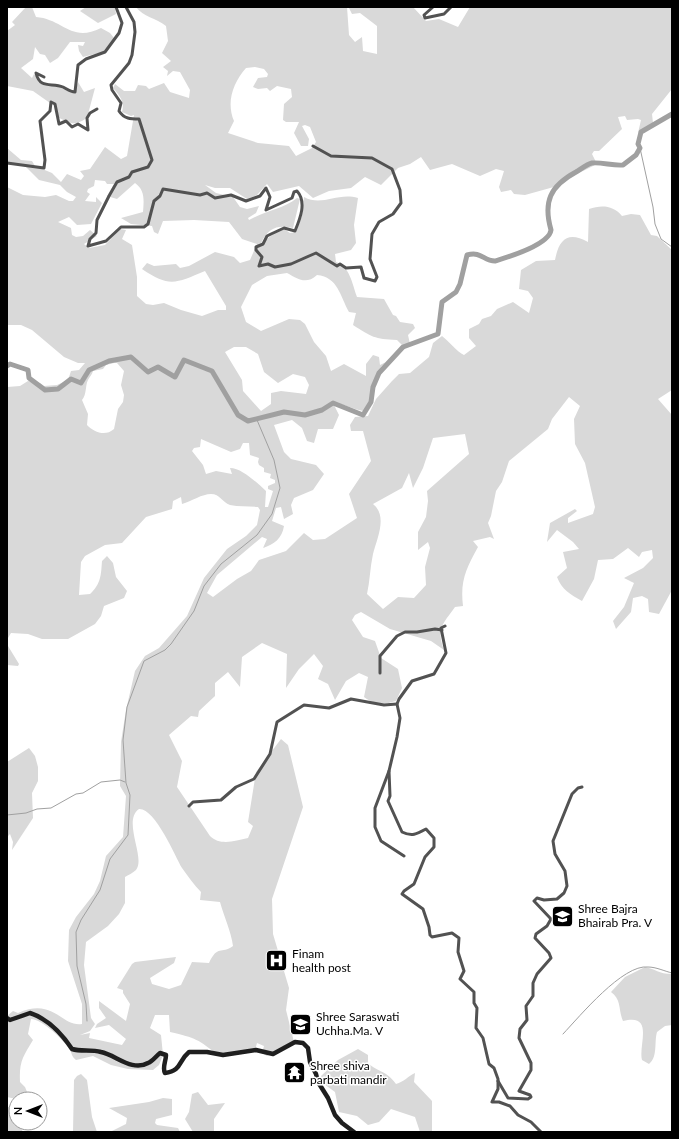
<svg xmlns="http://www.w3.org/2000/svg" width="679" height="1139" viewBox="0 0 679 1139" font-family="Lato,sans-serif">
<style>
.green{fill:#d9d9d9;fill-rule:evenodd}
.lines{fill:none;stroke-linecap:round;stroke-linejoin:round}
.stream{stroke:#a0a0a0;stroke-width:1}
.river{stroke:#a0a0a0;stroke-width:5}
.street{stroke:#525252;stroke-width:3}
.secondary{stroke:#1f1f1f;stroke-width:4.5}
.labels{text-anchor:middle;stroke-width:3;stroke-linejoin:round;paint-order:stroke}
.poi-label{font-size:12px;fill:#000;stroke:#fff;text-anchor:start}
</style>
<rect width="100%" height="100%" fill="#fff"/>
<g class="green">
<path d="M26 7H32L36 17C63 19 71 43 101 28L110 33 114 38 103 52 83 57 79 51 78 45 83 46 85 42H70L58 58 50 63 45 55 40 54 35 47 33 59 21 68 32 78 34 74 46 85 59 86 75 91 78 82 84 92 95 88 87 118C73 127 71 123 57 117L55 103H50L33 91 7 86V31L15 25 12 22Z"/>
<polygon points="86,7 115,7 116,14 98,23 80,11"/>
<path d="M136 7H347L349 35 355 42 362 37 363 51 377 54V26L360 13 352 14 349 8 413 7 426 21 439 19 458 27 470 7H672V89L652 114 653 123 638 133 641 120 638 119 627 120 625 116 618 117 622 129 599 151H594L592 154 597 164 571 177 561 185 525 195 514 194 511 190 501 192 499 187 504 171 496 169 480 176 452 164 430 170 421 157 410 164 398 168 381 185 365 177 351 188 329 191 313 198 299 186 273 192 267 184 257 195 247 199 230 188H215L205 185 216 193 233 197 240 207 247 209 259 206 256 213 248 218 249 220C265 211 283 209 297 198L300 199 293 228C278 225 269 227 261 243L258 244 261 246C267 238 274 232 284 229L290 233 296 232 302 216 304 197C322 207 337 192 358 198L354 225 356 243 351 250 335 254 336 262C350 267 352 283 357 297L384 299 393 315 396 316 400 322 413 324 415 328 408 335 410 344 403 346 397 340C374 339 372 337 353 325L356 313 349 312C340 296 338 277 317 275 306 285 298 279 287 273L267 276 252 285 241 307 246 322 261 331 289 319 300 320 305 324 314 342 326 356 331 371 344 364 366 376V364L373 355 379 357 380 365 386 362 381 367 372 387 371 401 363 411C351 409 347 404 333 403L339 415 333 429H318L314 443 307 441 302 428 292 420 274 425 284 452 291 459 316 465 324 474 313 490 294 498 291 505 293 514 284 519 281 507 276 508 272 521 284 526C282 539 274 544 263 548L267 539 262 537 217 575 207 593 213 597 237 579 251 571 259 560 286 551 304 533 313 540 325 539 357 518 349 494 371 461 363 431H351L350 425 355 417 368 416 376 399 392 381 399 374 410 373 429 357 433 343 442 336C449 341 457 352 464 355L476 346 469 338V329L479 324 482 319 491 316 497 309 513 302 529 313 533 298 528 291 519 289 521 270 536 261 555 260C559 239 568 231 588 242L589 209C601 205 613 205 622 216L631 214 640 215 651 235 657 236 672 250V390L658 399 672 415V590L659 614 649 612 648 599 642 596 633 598 631 612 616 629 613 621 624 607 634 583 624 578 643 568 653 558 652 550 642 552 639 557 628 548 613 559 598 560 594 579 582 601C570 594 562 590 557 577L567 568 563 552 579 549 573 542 557 530 547 542 550 523 575 509 577 511 568 518V523L593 514 595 507 585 463 575 444 574 419 580 406 569 397 552 419 548 429 509 461 502 482 496 491 491 516 488 523 494 539 490 537 473 541 478 547C466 569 460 581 463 606L455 607C443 624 436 628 444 650L431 641 390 629 361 612 355 615 352 620 363 637 375 641 381 658 398 669 402 688 396 701C383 705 375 705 364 697L368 677 359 673 346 681 335 700 328 684 318 679 323 666 314 654 299 669 286 688 287 654 262 643 242 657 240 687 228 672 215 683V696L199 711 198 717 191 716 169 735 182 761 177 787 210 836C220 846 235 841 248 838L253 826 248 822 256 772 281 739 288 745 303 807 272 899 273 934 289 988 286 1010 294 1042 267 1056 262 1053 264 1046 257 1043 255 1050 219 1056C198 1039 196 1038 170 1032L169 1015H155L150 1028 161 1035 163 1055 159 1065 153 1070 128 1069 111 1065 93 1056 76 1060C72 1057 72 1054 70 1050 64 1040 42 1019 31 1019L28 1034 33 1040C23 1057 19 1061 20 1082L25 1087 30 1099H16L7 1097V1016L13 1011 18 1013C54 997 61 1027 82 1024V1004L68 961 69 930 76 917 94 894 100 881 106 856 123 837 126 796 120 786 121 742 126 710 135 671 145 656 159 648 187 616 204 578 227 549 246 536 257 525 260 510 258 507C249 506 239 507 230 505 222 502 220 494 211 494 202 494 192 501 182 504L181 497 173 501 172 509 146 517 122 543 105 545 85 556 81 562 79 595 90 594C101 584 101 575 102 561L107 556 113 563 116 577 127 591 124 598 104 606 101 616 95 624 68 639H42L28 634 11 633 8 638V646L19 664 18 666 7 665V387L20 386 28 381 40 383 44 386 57 385 68 380 71 371 79 370 85 363H78L64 357 32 330 21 325H7V187L23 195 45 197 56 195 69 201H73L76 197 67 192 60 185 39 180 23 164 7 163V148L21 160 32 161 35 166 52 173 61 182 67 174 81 180 84 176 80 171 90 169 105 147 121 159 127 156 134 115 131 116 122 112C125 102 120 96 113 88L115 84 124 91H135L138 85 146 86 149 89 164 83 170 92 189 98 190 90 180 72 173 71 167 76 168 71 163 67 171 61 162 53 168 41 166 26C156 18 143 17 136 7ZM255 67 264 69 268 74 267 77 258 78 253 87 258 89 267 88 270 91 277 86 291 89 292 97 284 104 283 120 286 122H299L294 133 301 146H308L309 139 302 126 305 125 310 127 316 142 312 148 296 156 289 146 258 143 228 133 234 121C226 102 233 83 246 68ZM95 180 105 181 107 184H114L107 196 117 199 135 183C145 190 144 200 143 212L121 218 131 224 152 226 154 232 158 234 163 221 194 220 229 222 242 239 257 244 250 260 240 263 234 257 215 252 189 266 180 268 176 264 154 266 147 263 142 269C170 288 176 283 205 271L226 306V310H218L202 316 181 310 164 303 153 305 146 304 137 296V277L132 245 122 239 126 230 120 229 105 245 89 248 84 244 97 236 90 230 83 236 76 237 72 235 71 228 58 222 69 217 77 225 91 224 102 203 96 197V202L85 201 90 194 87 192 88 189 94 186ZM234 347H246L258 354 264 372 278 383 293 374 305 377 309 385 306 394 281 391 271 393V404L261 411 243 391 242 380 225 352ZM114 363H117L124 371 121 385 124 395 123 402 118 409 114 429C105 437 94 432 87 425L88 414 82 400C87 394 85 386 88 380 90 376 92 375 93 371L103 369 106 365ZM465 434 469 454 427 491 428 501 426 517 418 532V550L428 542 430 548 425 567 426 585 414 598 398 597 383 609 367 594C370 581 370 567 373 554 377 538 388 516 373 504L402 488 409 473 413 488 423 468 433 438ZM201 439 231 452 240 449 243 443H249L250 455 259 458 258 462 259 465 264 468V472L271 474 270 478 275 480V483L268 486V489L273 491 268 507H265L266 491C257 483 242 468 230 468L232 474 216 471 206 474 203 465 192 451 194 448 200 447ZM139 809C155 808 175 856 182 868 188 876 194 885 201 892L200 900 220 902C224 917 231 931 233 946 221 955 218 944 209 963L192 962 181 985 169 989 152 984 150 978 174 963 176 957 135 962 132 964 117 988 123 990V993L130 1004 126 1021 99 1001V1008L106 1018 97 1024 95 1028 109 1025 126 1039 122 1045 89 1038 90 1033 80 1035 90 1031 95 1024 91 1018 84 965 86 942 108 926 119 914 125 903V877C128 875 133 873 136 870 146 858 122 821 139 809Z"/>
<polygon points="29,748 35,756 38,767 38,781 32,793 33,818 12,850 13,842 10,834 7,837 7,762"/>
<path d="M645 967C656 969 658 974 672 974V1025L665 1026 657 1032C654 1042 658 1057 649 1064L642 1060C638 1045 655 1013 623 1021 618 1010 622 1000 611 992L625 977Z"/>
<path d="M358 1049 368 1055V1063C379 1073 386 1070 396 1084 404 1082 408 1076 415 1073L414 1082 432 1101V1132H420L415 1117 391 1109 379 1122 368 1125 357 1116 339 1112 335 1092 324 1084 321 1076 338 1060Z"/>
<polygon points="81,1074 87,1080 92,1117 97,1132 73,1132 74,1080 77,1076"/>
<polygon points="198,1092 208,1105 225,1103 214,1119 214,1132 193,1132 185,1119 189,1112 192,1094"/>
<polygon points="163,1098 172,1099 172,1115 156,1119 155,1123 157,1125 178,1128 180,1132 110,1132 126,1124 127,1118 109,1108 149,1102"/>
<polygon points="7,1106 12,1109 16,1123 18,1123 23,1132 7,1132"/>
</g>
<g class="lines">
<g class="stream">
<polyline points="640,148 653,207 655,224 661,239 672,247"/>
<polyline points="7,815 26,813 37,809 51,808 76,794 83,793 101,782 120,780 125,782"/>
<polyline points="87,1021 86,1004 77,966 76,932 81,920 100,890 110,859 128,835 130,795 126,783 123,740 127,707 144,661 165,650 171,644 194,611 204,586 221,564 257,535 272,514 280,488 274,460 257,420"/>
<path d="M563 1034C580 1016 623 964 648 967 656 967 664 971 672 973"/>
</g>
<path class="river" d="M7 366 10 364 28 370 29 378 45 390 58 389 71 379 81 383 89 370 109 361 131 357 148 372 158 367 175 377 184 360 212 371 238 415 248 421 284 412 305 415 322 410 333 403 363 415 371 402 373 387 379 373 403 347 438 334 442 302 456 292 460 284 467 255C482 251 483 261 495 261 508 257 549 245 551 230 543 202 550 186 576 172 581 169 587 164 592 163 602 162 613 166 623 165L636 155 640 148 638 144 641 132 672 114"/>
<g class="street">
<path d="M126 7 134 22 135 32 132 55 129 63 111 85 112 90 121 103 119 111C124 119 131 119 139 119L152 160 148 167 132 172 129 177 117 182 109 196 97 220 96 233 90 239 88 246 106 241 121 227H144L148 224 154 201 160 196 163 189 200 195 207 193 215 198 231 195 246 201 260 196 266 188 270 197 266 210 292 198 294 192 297 191C307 202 300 219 295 231L284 228 271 234 267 236 263 244 256 247V250L262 257 259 266 268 264 275 267 291 264 316 253 337 266 340 264 346 268 361 267 364 278 375 281 377 277 370 259 372 234 379 222 393 214 401 203 400 190 392 169 372 158 331 156 313 146"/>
<polyline points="433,7 424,15 425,18 444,14 451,7"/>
<path d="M44 77 36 73C40 90 52 82 63 87 67 89 70 92 75 92L78 65 86 59 105 52 119 33 122 23 116 7"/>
<polyline points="7,163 44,168 45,160 40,121 50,111 51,102 55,104 59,124 66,121 72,127 78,124 88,130 87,118 90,113 97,109"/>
<polyline points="380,673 380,656 397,636 405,632 417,632 435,629 442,630"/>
<path d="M389 771 390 796 388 801 402 832C412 837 417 834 426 829L434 838V847L425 857 414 884 404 891 402 894 423 909 429 927 430 935 432 937 452 933 459 938 458 952 464 971 460 979 474 992V1003L477 1008 476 1028 483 1038 489 1064 494 1068 498 1079V1089L492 1102H499L510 1106 518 1115 531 1122 541 1132"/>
<polyline points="189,806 193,802 221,800 236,787 254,779 270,754 277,722 304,705 329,708 351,699 384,705 397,704"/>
<polyline points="404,856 381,841 375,827 375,808 389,771 397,737 400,718 397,704 399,699 412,681 434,674 446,653 441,628 445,626"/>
<polyline points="498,1081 508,1098 528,1099 531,1097 530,1095 519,1091 531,1070 531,1063 519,1038 520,1029 527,1020 526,1006 533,996 533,983 537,974 551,958 549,953 535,938 536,934 547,926 551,919 534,901 537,898 544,900 557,899 564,893 567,886 565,871 555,854 553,841 572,794 578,788 582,787"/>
</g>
<path class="secondary" d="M7 1018 10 1020 30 1013C48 1019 62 1034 72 1049 81 1052 91 1049 101 1052 116 1055 132 1072 148 1063 153 1061 156 1056 160 1053L166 1055C166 1061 162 1068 165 1073 182 1071 178 1061 189 1052H207L223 1055 256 1050 273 1054 295 1042 303 1043 308 1048 310 1062 316 1074 318 1082 328 1098 335 1115 342 1123 354 1132"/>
</g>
<defs>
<symbol id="school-square" viewBox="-11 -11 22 22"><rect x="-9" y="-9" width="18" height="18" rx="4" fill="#000" stroke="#fff"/><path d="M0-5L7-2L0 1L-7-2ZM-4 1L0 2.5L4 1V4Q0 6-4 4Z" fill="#fff"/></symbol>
<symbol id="hospital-square" viewBox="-11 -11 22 22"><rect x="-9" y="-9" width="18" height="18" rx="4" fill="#000" stroke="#fff"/><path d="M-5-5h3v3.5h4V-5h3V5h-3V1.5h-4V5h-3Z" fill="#fff"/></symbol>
<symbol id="temple-square" viewBox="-11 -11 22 22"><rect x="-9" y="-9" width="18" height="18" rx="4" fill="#000" stroke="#fff"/><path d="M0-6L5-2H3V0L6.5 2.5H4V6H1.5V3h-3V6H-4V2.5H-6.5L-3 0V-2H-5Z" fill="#fff"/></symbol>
</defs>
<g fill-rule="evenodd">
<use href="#school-square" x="550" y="904" width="25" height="25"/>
<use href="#hospital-square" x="264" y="948" width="25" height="25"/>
<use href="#school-square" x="288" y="1012" width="25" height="25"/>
<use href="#temple-square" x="282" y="1060" width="25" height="25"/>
</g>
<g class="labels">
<g class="poi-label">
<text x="578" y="913">Shree Bajra<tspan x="578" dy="14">Bhairab Pra. V</tspan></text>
<text x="292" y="958">Finam<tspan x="292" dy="14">health post</tspan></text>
<text x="316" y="1021">Shree Saraswati<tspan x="316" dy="14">Uchha.Ma. V</tspan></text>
<text x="310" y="1070">Shree shiva<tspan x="310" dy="14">parbati mandir</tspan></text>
</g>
</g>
<rect width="679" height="1139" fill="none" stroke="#000000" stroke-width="16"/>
<g transform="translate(28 1111) rotate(270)"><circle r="19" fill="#ffffff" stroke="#999999"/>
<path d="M0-3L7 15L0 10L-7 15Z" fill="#000000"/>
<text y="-6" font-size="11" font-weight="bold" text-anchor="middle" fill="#000000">N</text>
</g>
</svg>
